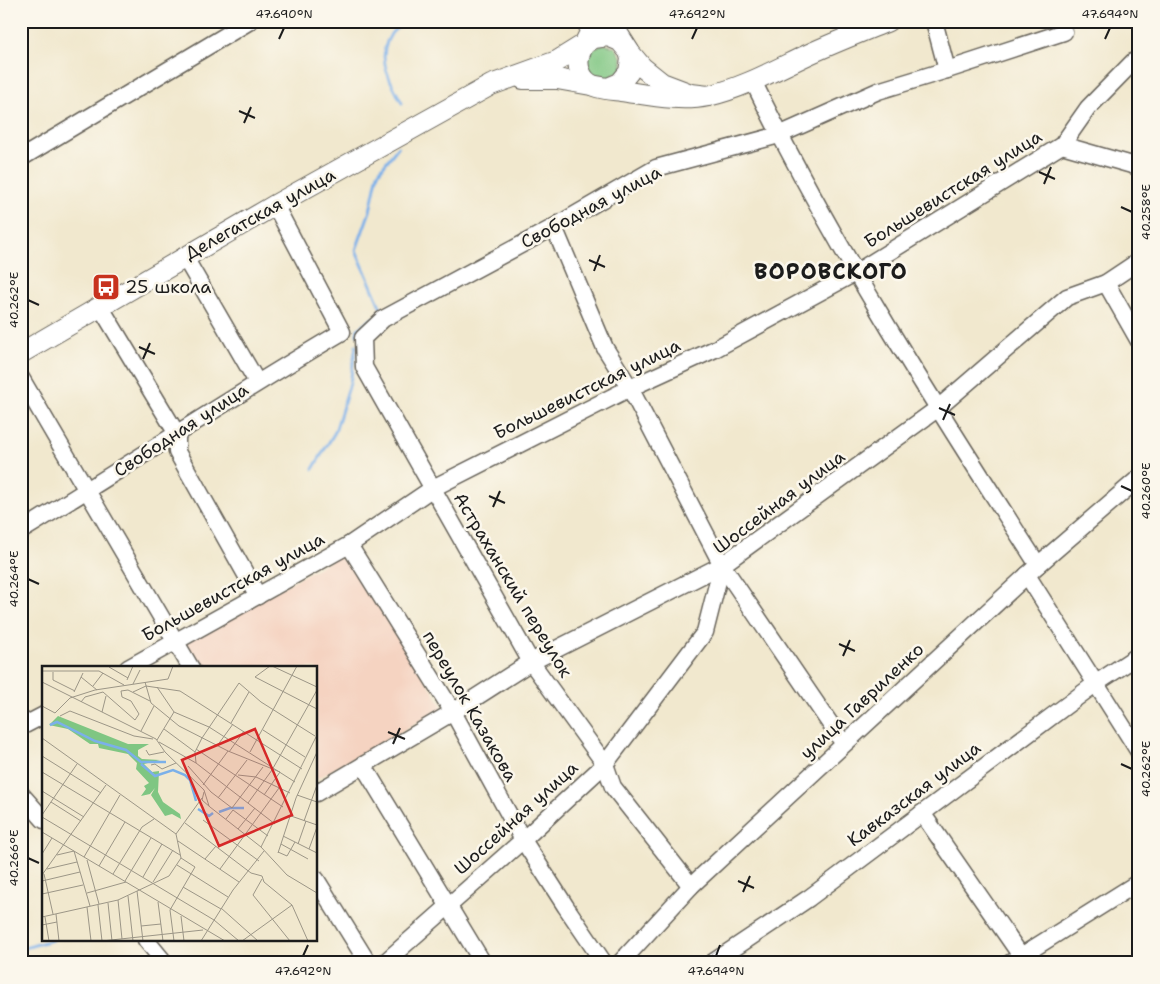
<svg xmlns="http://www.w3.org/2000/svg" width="1160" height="984" viewBox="0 0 1160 984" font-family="'Shantell Sans',sans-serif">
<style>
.built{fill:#f5d3c1}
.green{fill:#7fc682;stroke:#4e714f}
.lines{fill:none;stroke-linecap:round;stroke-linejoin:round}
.stream{stroke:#7bb0e9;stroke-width:3}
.minor-casing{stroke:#67635a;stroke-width:19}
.major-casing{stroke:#67635a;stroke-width:22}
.minor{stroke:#fff;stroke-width:16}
.major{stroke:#fff;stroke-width:20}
.ticks{fill:none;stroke:#1c1c1c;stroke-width:2}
.labels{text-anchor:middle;stroke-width:5;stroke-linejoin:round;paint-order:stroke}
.street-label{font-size:18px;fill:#1c1c1c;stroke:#fbf7ec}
.poi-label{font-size:18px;fill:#1c1c1c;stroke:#fbf7ec;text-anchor:start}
.district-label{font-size:22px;font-weight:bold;letter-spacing:1px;fill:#1c1c1c;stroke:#fbf7ec}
.inset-river{fill:none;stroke:#7bb0e9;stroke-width:2.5}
.inset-road{fill:none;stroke:#9c9687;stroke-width:1}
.view{fill:#d62828;fill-opacity:0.15;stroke:#d62828;stroke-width:2.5}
.inset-edge{fill:none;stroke:#1c1c1c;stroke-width:2.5}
.neatline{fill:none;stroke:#1c1c1c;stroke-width:2}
.ticks-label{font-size:12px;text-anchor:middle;fill:#1c1c1c}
</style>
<rect width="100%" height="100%" fill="#fbf7ec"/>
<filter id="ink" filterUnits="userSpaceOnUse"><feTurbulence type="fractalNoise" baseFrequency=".02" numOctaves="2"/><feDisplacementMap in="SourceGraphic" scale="10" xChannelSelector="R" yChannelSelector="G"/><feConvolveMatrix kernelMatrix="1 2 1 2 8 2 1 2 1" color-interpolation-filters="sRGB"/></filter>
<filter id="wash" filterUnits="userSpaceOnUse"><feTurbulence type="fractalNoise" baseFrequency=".0096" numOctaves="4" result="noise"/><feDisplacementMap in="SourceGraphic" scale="20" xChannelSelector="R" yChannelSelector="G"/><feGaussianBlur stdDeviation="1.12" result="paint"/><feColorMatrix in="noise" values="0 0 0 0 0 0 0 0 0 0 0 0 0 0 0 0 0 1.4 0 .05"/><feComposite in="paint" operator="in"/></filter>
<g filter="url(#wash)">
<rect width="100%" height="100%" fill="#f1e8ce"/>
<polygon class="built" points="348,551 443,708 316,779 316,668 197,668 182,643"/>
<path class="green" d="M603 44 615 47 622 58V69L604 82 589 73C588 55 586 53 603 44Z"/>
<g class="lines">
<g class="stream">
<path d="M402 103C390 80 375 58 391 34 394 29 402 25 406 21"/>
<polyline points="380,313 382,311 356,250 370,211 378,173 398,147"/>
<polyline points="357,334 358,329 373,318"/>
<polyline points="313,469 335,432 350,383 356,346"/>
<polyline points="21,949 52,940"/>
</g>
</g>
</g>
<g filter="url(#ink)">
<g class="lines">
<defs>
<g id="minor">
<polyline points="934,21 947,70"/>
<path d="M753 81C835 249 936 407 1038 565"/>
<polyline points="1062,145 1139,167"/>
<polyline points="21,158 250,21"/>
<polyline points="554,227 605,348 630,388 722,565 844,744"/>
<polyline points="184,256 257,382"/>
<polyline points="1106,283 1139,341"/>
<polyline points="100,306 177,434 177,452 258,596"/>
<polyline points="21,378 191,668"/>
<path d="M21 531C129 465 233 396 342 332L275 205"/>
<polyline points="349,545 453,712 523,840 566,907 604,963"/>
<polyline points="1027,575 1139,752"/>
<polyline points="128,668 349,545 433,488 630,388 715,349 855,273 1062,145 1088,108 1133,62 1139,59"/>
<polyline points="21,727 44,715"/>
<polyline points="363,765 483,963"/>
<polyline points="316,793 453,712 531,662 722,565 937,409 1067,297 1106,283 1139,261"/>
<polyline points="21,794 44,820"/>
<polyline points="922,813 1026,963"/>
<polyline points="316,879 368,963"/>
<polyline points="691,886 613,787 605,764 531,662 364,367 363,338 383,319 554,227 656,168 779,135 878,91 947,70 1064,32"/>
<polyline points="146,940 165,963"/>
<polyline points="384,963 523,840 605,764 705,632 722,565"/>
<polyline points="620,963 691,886 1038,565 1139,478"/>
<polyline points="712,963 809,898 1095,684 1139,655"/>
<polyline points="1010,963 1139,882"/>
</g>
<g id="major">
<path d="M594 21C591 38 573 53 580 71 586 89 605 89 621 91 649 95 681 102 708 96 743 88 775 70 807 55 833 43 861 32 888 21"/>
<polyline points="523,79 557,79 608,88 620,83 629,72 631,59 629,51 610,21"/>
<polyline points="21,353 275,205 491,85 557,61 594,38 608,36 620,41 642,67 662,83 691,94 708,96"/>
</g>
</defs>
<use href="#minor" class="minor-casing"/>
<use href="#major" class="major-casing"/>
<use href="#minor" class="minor"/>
<use href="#major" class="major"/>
</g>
</g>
<path class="ticks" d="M279 39 284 28M692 39 697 28M1105 39 1110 28M239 111 255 118M244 123 251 107M1039 172 1055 179M1044 184 1051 167M1121 207 1132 212M589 260 605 267M594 271 600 255M28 300 39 305M139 347 155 354M143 359 150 343M939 408 955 415M943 420 950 404M1121 486 1132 491M489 496 505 503M493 507 500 491M28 579 39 584M839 644 855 651M843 656 850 640M388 732 405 739M393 744 400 728M1121 764 1132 769M28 858 39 863M738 881 754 888M743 892 750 876M303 956 308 945M716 956 720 945"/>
<defs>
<symbol id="bus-square" viewBox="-11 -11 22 22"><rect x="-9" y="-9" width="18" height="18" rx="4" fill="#c8321e" stroke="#fbf7ec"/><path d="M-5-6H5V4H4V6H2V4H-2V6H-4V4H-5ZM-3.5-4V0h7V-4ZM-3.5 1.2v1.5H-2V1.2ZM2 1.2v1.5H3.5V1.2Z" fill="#fff"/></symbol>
</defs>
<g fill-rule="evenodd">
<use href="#bus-square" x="90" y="271" width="32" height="32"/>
</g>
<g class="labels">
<g class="street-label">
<text transform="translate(953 189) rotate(-32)" y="6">Большевистская улица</text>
<text transform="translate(591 207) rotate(-28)" y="6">Свободная улица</text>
<text transform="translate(260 214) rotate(-29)" y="6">Делегатская улица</text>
<text transform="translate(587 389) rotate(-26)" y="6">Большевистская улица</text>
<text transform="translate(181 430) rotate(-33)" y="6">Свободная улица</text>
<text transform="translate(779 502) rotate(-37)" y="6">Шоссейная улица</text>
<text transform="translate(513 585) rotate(59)" y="6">Астраханский переулок</text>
<text transform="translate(233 587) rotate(-29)" y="6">Большевистская улица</text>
<text transform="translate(862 701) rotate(-43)" y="6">улица Гавриленко</text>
<text transform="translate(470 706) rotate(60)" y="6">переулок Казакова</text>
<text transform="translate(914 794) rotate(-37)" y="6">Кавказская улица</text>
<text transform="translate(516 818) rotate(-42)" y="6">Шоссейная улица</text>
</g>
<g class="poi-label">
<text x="125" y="293">25 школа</text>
</g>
<g class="district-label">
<text x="831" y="279">ВОРОВСКОГО</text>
</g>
</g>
<g transform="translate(42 666)">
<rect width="275" height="275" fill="#f1e8ce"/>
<path d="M16 50 86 78H107L96 84V90L100 93 118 94 102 98 110 106 117 105 116 126 121 136 138 148 139 153 130 148 123 150 109 129 113 122 108 128 99 130 104 123 102 120 107 117 94 103 95 97 86 88 57 82 56 78H48L26 63 7 59Z" fill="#7fc682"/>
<path class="inset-river" d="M8 59 15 56 53 75 84 84 99 96H124M99 98 113 110 131 104 143 109 148 114 154 135M156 143 167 150 171 147M177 146 188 142H202"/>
<path class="inset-road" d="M228 0 213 11 275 43M230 0 275 21M67 1 86 12M0 5H57L82 19M11 6V14L33 25M39 11 55 24M85 14 91 0M0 16 114 73 123 86 162 124 167 140M103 16 109 37 137 60 186 85 238 106 222 129M91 18 98 4M51 20 61 7M115 21 132 46 167 61 253 116M32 26 41 7M91 26 104 20 138 25 260 103M39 36 43 31 61 26 93 54 97 48 89 35 80 31 79 25 86 24 108 35M0 40 13 47 28 32 53 24 126 13 131 0M60 46 64 30M18 50 28 45 92 70 111 73M189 57 207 26M122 63 153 86M221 64 263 91M99 65 112 40M0 72 134 168M115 74 132 46M117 76 154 97 233 158M175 80 191 58M154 83 241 141M104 84 107 89 122 86M187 86 202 65M208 86 255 0M0 90 59 127M154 97 153 86 160 72 197 17 219 36 273 70M109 99 113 98 120 103 134 97M146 100 169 126 190 142 221 101M0 106 138 189M196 109 214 111 248 127M161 119 186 85M0 125 42 151M162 126 160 134 168 141 219 181 245 209 275 227M255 129 275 136M176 132 205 94M9 136 39 155M206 137 230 104 275 24M0 149 35 98M249 150 275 159M0 151 172 254 197 275M184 153 191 144 226 170M161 154 217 195M262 155 275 119M143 157 209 207 220 210 222 216 250 239 266 275M196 163 213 142M0 166 183 275M134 168 160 132M241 170 275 187M136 175 197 216M239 178 266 193M256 178 264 155M219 181 275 69M267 183 275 161M236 186 245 190 253 176M236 187 254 132 275 86M0 188 10 172M15 189 32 185 48 240M42 191 78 129M163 193 174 180M45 194 57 238M135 199 186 231M57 200 83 156M5 203 35 196M178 203 237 122M2 208 11 248M71 208 100 161 112 153M0 209 64 119M101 211 120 178M220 213 211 229 248 275M0 215 38 206M83 215 109 172M111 216 131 184M141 221 179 243M95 225 101 275M45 227 84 216M0 228 41 219M86 230 91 275M76 234 80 273M116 236 121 275M66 237 70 275M56 239 60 275M45 241 49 275M179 242 216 275M14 248 17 275M139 250 142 275M0 251 76 234 127 210 139 192 134 168M3 251 7 275M0 259 15 256M99 260 119 258M60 275 161 264M132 275 128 244 153 201 139 192M159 275 191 224 222 185M200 275 250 239"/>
<path class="view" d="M213 63 250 149 177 180 140 94Z"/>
<rect width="275" height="275" class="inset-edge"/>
</g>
<rect width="1160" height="984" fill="none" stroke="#fbf7ec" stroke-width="55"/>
<rect x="28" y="28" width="1104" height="928" class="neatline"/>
<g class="ticks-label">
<text x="284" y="18">47.690°N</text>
<text x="697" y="18">47.692°N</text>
<text x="1110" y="18">47.694°N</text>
<text transform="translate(1146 212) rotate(-90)" y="4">40.258°E</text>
<text transform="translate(14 300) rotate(-90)" y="4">40.262°E</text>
<text transform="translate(1146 491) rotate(-90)" y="4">40.260°E</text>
<text transform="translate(14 579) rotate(-90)" y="4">40.264°E</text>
<text transform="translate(1146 769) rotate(-90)" y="4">40.262°E</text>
<text transform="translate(14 858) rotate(-90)" y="4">40.266°E</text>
<text x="303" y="975">47.692°N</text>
<text x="716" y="975">47.694°N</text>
</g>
</svg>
